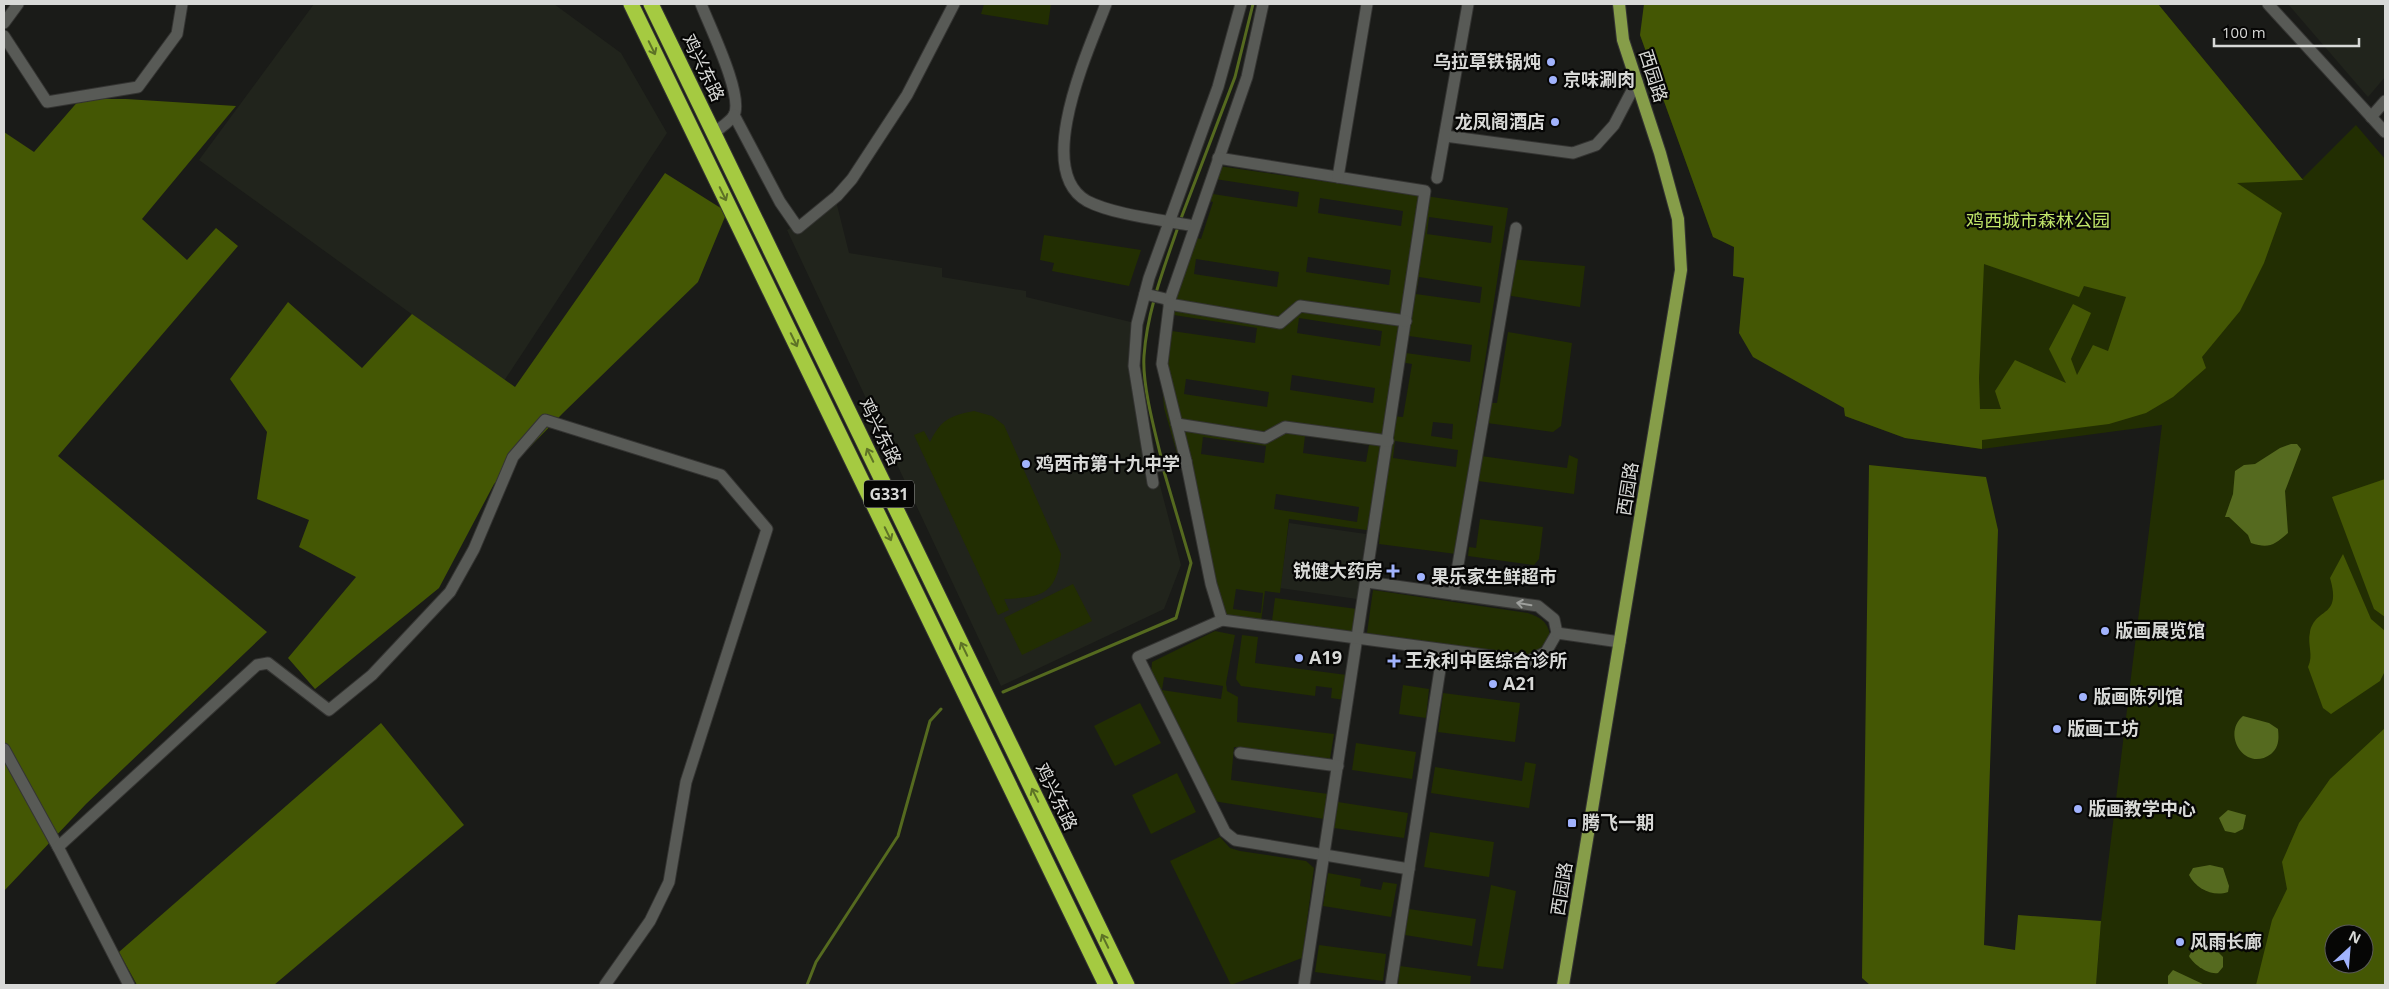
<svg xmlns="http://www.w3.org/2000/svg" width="2389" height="989" viewBox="0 0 2389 989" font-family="'Open Sans','Noto Sans SC',sans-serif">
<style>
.built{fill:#21241c}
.green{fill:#222e02;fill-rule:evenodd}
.forest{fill:#445704;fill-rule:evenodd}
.water{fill:#556a1f}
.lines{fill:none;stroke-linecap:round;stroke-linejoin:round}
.stream{stroke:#556a1f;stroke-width:3}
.minor-casing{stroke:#343432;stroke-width:13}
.major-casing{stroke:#343432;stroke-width:14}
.highway-casing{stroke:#343432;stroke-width:17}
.minor{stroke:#585a56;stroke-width:11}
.major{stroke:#869d49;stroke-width:12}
.highway{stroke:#a5ca41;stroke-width:15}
.oneway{stroke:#5d7226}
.oneway2{stroke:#9ea09d}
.poi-dot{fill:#a1b3fd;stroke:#060605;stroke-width:2}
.labels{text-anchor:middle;stroke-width:4.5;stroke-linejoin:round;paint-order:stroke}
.shield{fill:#060605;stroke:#999a98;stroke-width:1}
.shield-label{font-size:16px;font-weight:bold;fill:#d8d9d7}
.poi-label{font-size:18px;font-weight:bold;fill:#d8d9d7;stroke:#060605;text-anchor:start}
.street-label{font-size:18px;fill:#d8d9d7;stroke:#060605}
.park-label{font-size:18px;fill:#c1e669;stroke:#060605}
</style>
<rect width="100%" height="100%" fill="#1a1b18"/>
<g class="built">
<polygon points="314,4 554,4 621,53 667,133 504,381 199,160"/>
<polygon points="2288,4 2385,4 2385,77 2368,97"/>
<polygon points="836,201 849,253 942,268 942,277 1026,291 1026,297 1131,322 1128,364 1181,565 1164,609 1001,686 787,230"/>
<polygon points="1289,523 1366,534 1357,599 1280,588"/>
</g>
<g class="green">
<polygon points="984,4 1051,4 1048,25 981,14"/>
<path d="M2158 4 2302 179 2356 125 2385 159V985H2096L2101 921 2162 425 1982 449 1905 438 1845 416 1834 295 1713 237 1640 35 1765 87ZM2334 934H2364V964H2334Z"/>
<path d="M1219 166 1508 208 1456 554 1379 544 1380 532 1289 519 1280 593 1265 591 1261 622 1224 618 1164 408 1162 384 1173 299 1194 237 1201 239 1213 202 1206 200ZM1215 179 1299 192 1297 207 1213 194ZM1320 198 1403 211 1401 226 1318 213ZM1429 217 1493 226 1491 243 1427 234ZM1308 257 1391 270 1389 285 1306 272ZM1196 259 1279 272 1277 287 1194 274ZM1419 277 1482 287 1480 303 1416 294ZM1174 315 1257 328 1255 343 1172 331ZM1299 318 1382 331 1380 346 1297 333ZM1409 336 1472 345 1470 362 1406 353ZM1400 362 1412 364 1403 417 1392 416ZM1292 375 1375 388 1373 403 1290 390ZM1186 379 1269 392 1267 407 1184 394ZM1433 422 1453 424 1452 439 1431 436ZM1305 436 1369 445 1366 462 1303 453ZM1203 437 1266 446 1264 463 1201 454ZM1395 441 1458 450 1456 467 1393 458ZM1276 494 1359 507 1357 522 1274 509ZM1236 589 1263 593 1261 613 1233 609Z"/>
<polygon points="1044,235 1141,250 1129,286 1052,271 1054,263 1040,260"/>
<polygon points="1511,259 1585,266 1580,307 1505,295"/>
<polygon points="1508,332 1572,343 1561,426 1553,432 1487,423 1490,403 1497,403"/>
<path d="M974 411 992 416 1004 425 1061 554C1056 596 1041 597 1004 599L1009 610 998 615 914 435 924 431 930 442C941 420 949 416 974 411Z"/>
<polygon points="1569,455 1578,459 1574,494 1478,481 1481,456 1567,468"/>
<polygon points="1480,519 1543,527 1539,559 1534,565 1468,556 1469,547 1476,548"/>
<polygon points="1073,584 1092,621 1022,655 1004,618"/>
<path d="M1373 590 1528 613C1541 618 1547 621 1550 635 1543 647 1536 655 1521 656L1367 633Z"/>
<polygon points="1275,598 1357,609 1354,632 1272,621"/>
<path d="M1215 631 1235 635 1226 683 1227 691 1238 697 1237 722 1334 734 1330 759 1234 747 1231 780 1328 794 1324 819 1213 801 1200 775 1203 774 1151 675 1152 662ZM1164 677 1223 686 1221 699 1162 690Z"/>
<polygon points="1242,635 1258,637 1255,663 1347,675 1344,700 1331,698 1332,688 1316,686 1315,696 1241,686 1236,679"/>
<polygon points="1403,685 1429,689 1426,718 1399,714"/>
<polygon points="1443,693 1520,703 1515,742 1438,732"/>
<polygon points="1140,703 1161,743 1115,766 1094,726"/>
<polygon points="1356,743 1416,752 1412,779 1352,770"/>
<polygon points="1525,762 1536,764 1529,808 1431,793 1435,767 1522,781"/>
<polygon points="1177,773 1196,812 1151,834 1132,795"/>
<polygon points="1338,802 1408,813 1404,838 1334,828"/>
<polygon points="1430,832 1494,842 1489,877 1424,867"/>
<polygon points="1220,837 1230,848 1240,851 1306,861 1314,868 1302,958 1231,985 1170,861"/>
<polygon points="1328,873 1361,879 1360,886 1381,890 1383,882 1397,884 1391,917 1323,906"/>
<polygon points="1491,885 1516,891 1503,969 1477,966"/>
<polygon points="1409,909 1476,919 1472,946 1405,935"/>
<polygon points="1319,945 1386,954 1383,981 1315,972"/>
<polygon points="1400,966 1471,976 1470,985 1398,985"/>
</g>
<g class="forest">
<path d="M1644 4H2158L2303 180 2237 183 2282 213 2264 263 2240 311 2202 357 2206 368 2173 397 2146 413 2109 424 1982 440V449L1905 438 1845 416 1844 408 1753 357 1739 333 1744 278 1733 276 1734 247 1713 237 1640 35ZM1984 264 2079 297 2084 286 2126 297 2108 351 2093 345 2077 375 2071 359 2091 313 2073 304 2049 349 2066 383 2015 360 1995 391 2001 409H1980L1979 378Z"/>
<polygon points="80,99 126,99 236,106 142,219 187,260 216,228 238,246 58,456 267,632 86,804 4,891 4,132 34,152"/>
<polygon points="665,173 727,212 698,282 563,413 494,484 439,588 315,689 288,658 356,577 299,547 309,520 257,499 267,432 230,379 288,302 362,368 412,314 515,387"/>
<polygon points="1869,465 1986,477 1998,530 1984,945 2015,950 2018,915 2101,921 2096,985 1870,985 1862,978"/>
<polygon points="2385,479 2385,617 2374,609 2332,497"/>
<path d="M2343 554 2371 619 2385 631V671L2380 681 2331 714 2323 708 2308 667C2314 655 2307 645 2310 632 2316 606 2342 619 2330 578Z"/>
<polygon points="381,723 464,825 274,985 137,985 119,952"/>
<path d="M2385 728V985H2256L2272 920 2287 889 2282 862 2299 823 2330 779ZM2334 934H2364V964H2334Z"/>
</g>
<g class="water">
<path d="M2291 444H2297L2301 449 2285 491 2288 533C2274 545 2269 549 2251 543L2248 535 2229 517H2225L2233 494 2235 471 2244 465 2255 464 2280 448Z"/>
<path d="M2243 716 2269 723 2278 729C2279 739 2279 747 2271 754 2245 773 2221 734 2243 716Z"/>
<polygon points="2228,810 2246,815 2243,829 2235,833 2225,831 2219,818"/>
<path d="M2210 865 2223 868 2229 886 2228 892C2213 897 2196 889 2189 875L2193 868Z"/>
<path d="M2198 940 2207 941 2223 957V967L2218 973C2208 975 2193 964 2189 956Z"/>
<polygon points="2173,970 2205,985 2168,985 2168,976"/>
</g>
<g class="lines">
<g class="stream">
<polyline points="1180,221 1235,77 1253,4"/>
<path d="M1162 461C1155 432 1142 385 1144 356 1147 311 1164 268 1178 227"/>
<polyline points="1003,692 1176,618 1191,563 1163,468"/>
<polyline points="807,985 816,962 898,836 930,721 941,709"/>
</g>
<defs>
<g id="minor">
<path d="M701 4C709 25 744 96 734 115 731 121 720 128 714 133"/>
<path d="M1106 4C1090 47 1032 170 1087 201 1114 215 1164 220 1194 226"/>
<polyline points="1263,4 1247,77 1170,299 1162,364 1186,461 1211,584 1222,620 1138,657 1225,832 1235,840 1409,869"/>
<polyline points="2268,4 2385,132"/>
<polyline points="4,23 18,4"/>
<polyline points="4,36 47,102 138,87 177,34 182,4"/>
<polyline points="734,115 780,202 798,228 837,196 852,179 907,95 954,4"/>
<polyline points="2371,117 2385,101"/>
<polyline points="1445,136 1573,153 1596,145 1614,125 1637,81"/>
<polyline points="1218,158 1425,191 1304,985"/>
<polyline points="1338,177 1367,4"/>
<polyline points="1437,178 1468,4"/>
<polyline points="1145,294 1170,300"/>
<polyline points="1169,304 1280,323 1300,306 1406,321"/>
<polyline points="1177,424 1265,438 1285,427 1388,441"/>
<polyline points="1150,467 1186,461"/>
<polyline points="1153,483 1134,366 1137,324 1149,278 1218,87 1241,4"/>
<polyline points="1453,594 1516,228"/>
<polyline points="1222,620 1529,661 1546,652 1557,633 1554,619 1538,606 1367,582"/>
<polyline points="1557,633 1620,642"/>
<polyline points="4,749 58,847"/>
<polyline points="1240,753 1338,766"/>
<polyline points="129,985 58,847 257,665 268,663 329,710 372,675 450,592 474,549 513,457 545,420 721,475 767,529 686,782 669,882 650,921 605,985"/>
<polyline points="1391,985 1443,650"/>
</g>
<polyline id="major" points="1563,985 1681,270 1678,219 1660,153 1623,40 1619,4"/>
<g id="highway">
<polyline points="631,4 1106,985"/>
<polyline points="651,4 1127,985"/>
</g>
</defs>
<use href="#minor" class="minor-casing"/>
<use href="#major" class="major-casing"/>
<use href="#highway" class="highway-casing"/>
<use href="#minor" class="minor"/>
<use href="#major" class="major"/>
<use href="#highway" class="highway"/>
</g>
<defs><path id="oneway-shaft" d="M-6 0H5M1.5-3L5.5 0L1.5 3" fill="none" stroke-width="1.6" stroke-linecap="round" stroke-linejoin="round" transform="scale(1.25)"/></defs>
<g class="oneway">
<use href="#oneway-shaft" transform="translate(652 48) rotate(64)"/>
<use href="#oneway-shaft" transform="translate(723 194) rotate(64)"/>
<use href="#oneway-shaft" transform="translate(794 340) rotate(64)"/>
<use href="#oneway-shaft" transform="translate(870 455) rotate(-116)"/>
<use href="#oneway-shaft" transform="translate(888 534) rotate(64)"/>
<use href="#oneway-shaft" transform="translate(964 649) rotate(-116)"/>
<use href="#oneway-shaft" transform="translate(1035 795) rotate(-116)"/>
<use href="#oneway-shaft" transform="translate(1105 941) rotate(-116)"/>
</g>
<use class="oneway2" href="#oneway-shaft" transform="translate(1524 604) rotate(-171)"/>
<g class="poi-dot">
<circle cx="1551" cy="62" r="5"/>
<circle cx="1553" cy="80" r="5"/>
<circle cx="1555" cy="122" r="5"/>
<circle cx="1026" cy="464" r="5"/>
<path d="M1390.5 563.5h5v5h5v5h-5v5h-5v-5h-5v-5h5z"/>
<circle cx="1421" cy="577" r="5"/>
<circle cx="2105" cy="631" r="5"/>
<circle cx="1299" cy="658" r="5"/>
<path d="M1391.5 653.5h5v5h5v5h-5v5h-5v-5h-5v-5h5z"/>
<circle cx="1493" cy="684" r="5"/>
<circle cx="2083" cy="697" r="5"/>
<circle cx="2057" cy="729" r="5"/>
<circle cx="2078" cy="809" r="5"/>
<rect x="1567" y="818" width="10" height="10" rx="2.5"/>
<circle cx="2180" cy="942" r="5"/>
</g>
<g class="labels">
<rect class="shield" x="864" y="480.5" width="50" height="27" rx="4"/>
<g class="shield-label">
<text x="889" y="500">G331</text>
</g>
<g class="poi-label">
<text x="1541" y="68" text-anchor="end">乌拉草铁锅炖</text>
<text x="1563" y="86">京味涮肉</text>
<text x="1545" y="128" text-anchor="end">龙凤阁酒店</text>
<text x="1036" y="470">鸡西市第十九中学</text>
<text x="1383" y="577" text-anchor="end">锐健大药房</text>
<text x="1431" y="583">果乐家生鲜超市</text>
<text x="2115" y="637">版画展览馆</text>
<text x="1309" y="664">A19</text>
<text x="1405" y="667">王永利中医综合诊所</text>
<text x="1503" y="690">A21</text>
<text x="2093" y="703">版画陈列馆</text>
<text x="2067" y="735">版画工坊</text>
<text x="2088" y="815">版画教学中心</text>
<text x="1582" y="829">腾飞一期</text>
<text x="2190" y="948">风雨长廊</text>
</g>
<g class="street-label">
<text transform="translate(703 68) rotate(64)" y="6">鸡兴东路</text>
<text transform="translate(1653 76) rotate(72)" y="6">西园路</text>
<text transform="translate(880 432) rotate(64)" y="6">鸡兴东路</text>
<text transform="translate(1628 489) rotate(-81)" y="6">西园路</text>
<text transform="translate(1056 797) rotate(64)" y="6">鸡兴东路</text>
<text transform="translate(1562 889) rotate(-81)" y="6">西园路</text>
</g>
<g class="park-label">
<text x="2038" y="227">鸡西城市森林公园</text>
</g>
</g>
<rect width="2389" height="989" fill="none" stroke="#d8d9d7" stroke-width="10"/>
<g transform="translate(2349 949) rotate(26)"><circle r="24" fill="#060605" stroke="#5a5a59"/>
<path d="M0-4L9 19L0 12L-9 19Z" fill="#a1b3fd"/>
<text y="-8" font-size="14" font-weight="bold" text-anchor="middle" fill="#d8d9d7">N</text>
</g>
<path d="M2214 38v8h145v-8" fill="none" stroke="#d8d9d7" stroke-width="2.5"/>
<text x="2222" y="38" font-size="15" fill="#d8d9d7" stroke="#060605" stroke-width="4" paint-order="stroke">100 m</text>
</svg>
